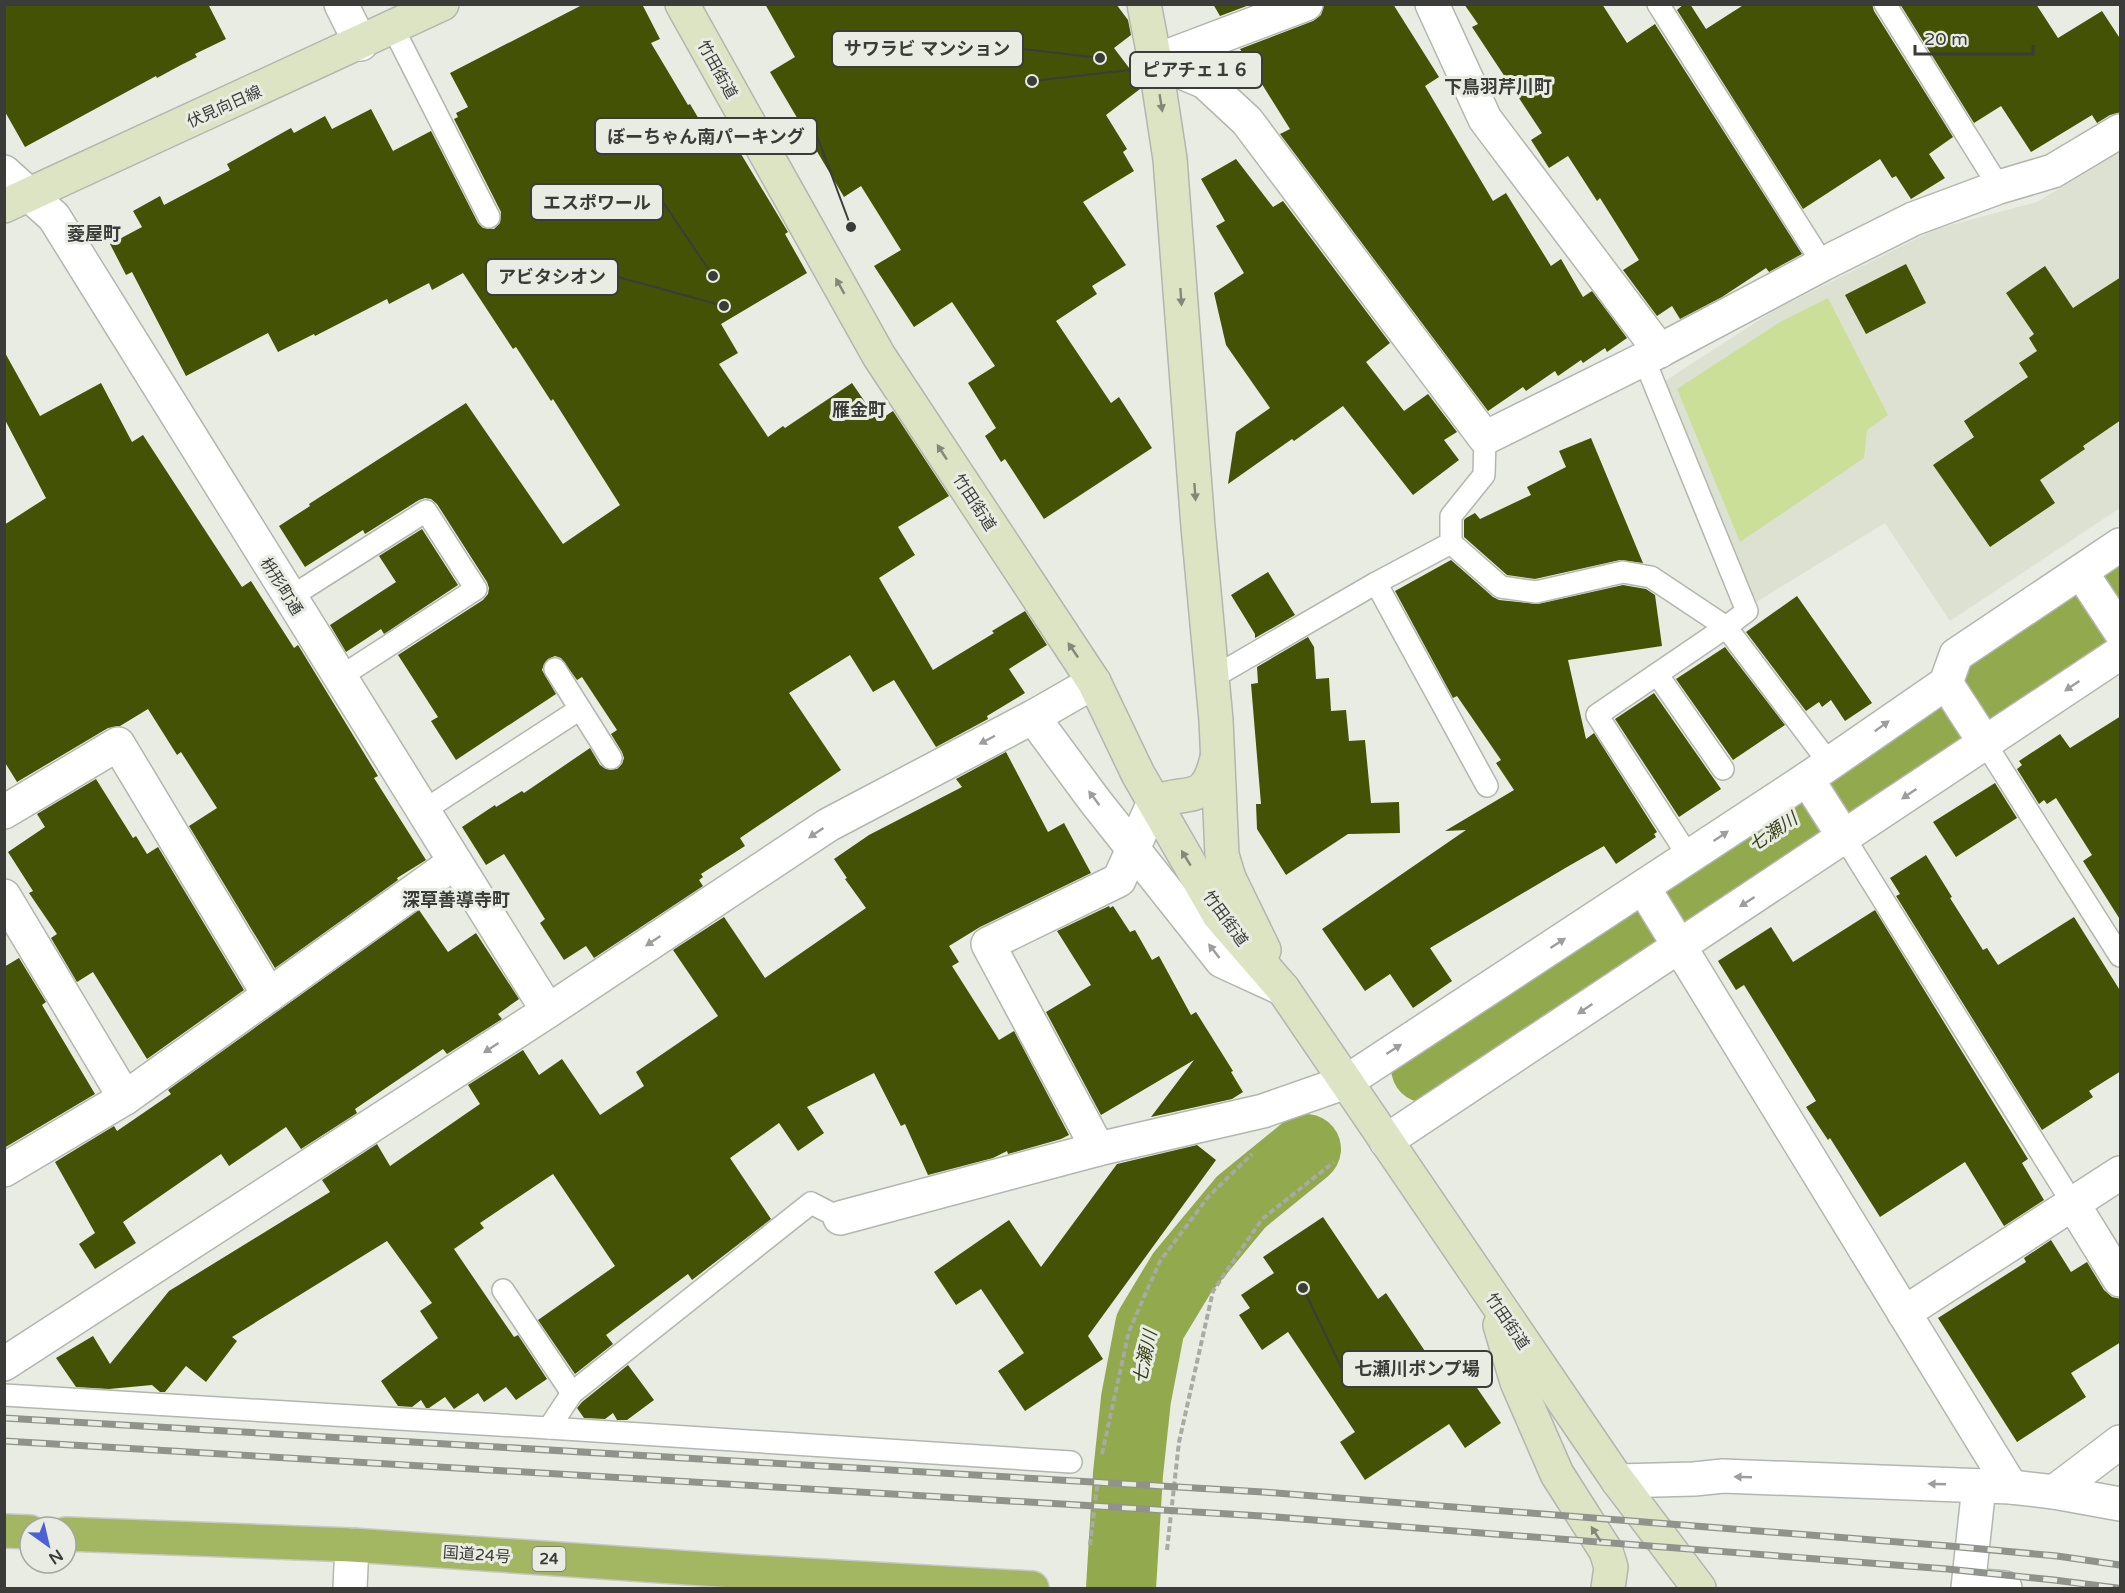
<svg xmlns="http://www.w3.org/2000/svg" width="2125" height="1593" viewBox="0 0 2125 1593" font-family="'Varela Round','Noto Sans JP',sans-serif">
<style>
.built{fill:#dde1d2}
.park{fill:#ccdf98}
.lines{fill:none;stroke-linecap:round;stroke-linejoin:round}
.river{stroke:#93a94e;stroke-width:70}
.building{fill:#445205}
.service-casing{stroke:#b3b6ae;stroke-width:24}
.minor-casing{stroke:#b3b6ae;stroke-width:36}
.secondary-casing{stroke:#b3b6ae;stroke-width:36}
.trunk-casing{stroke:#c8c8c8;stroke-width:36}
.path{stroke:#a8aaa4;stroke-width:4;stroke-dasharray:6 3;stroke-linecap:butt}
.service{stroke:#fff;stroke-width:21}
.minor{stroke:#fff;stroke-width:33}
.secondary{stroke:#dce4c4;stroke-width:33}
.trunk{stroke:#a3b662;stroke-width:33}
.rail-casing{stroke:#90928c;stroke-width:7}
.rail{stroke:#e9ece3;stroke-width:4.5;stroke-dasharray:14;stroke-linecap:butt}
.oneway{fill:#838878}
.oneway2{fill:#9d9e9c}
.labels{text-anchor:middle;stroke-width:6;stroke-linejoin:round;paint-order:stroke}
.shield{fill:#e9ece3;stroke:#6f716c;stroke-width:1.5}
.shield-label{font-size:15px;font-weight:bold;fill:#3b3c39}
.street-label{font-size:16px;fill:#3b3c39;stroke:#e9ece3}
.neighbourhood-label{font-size:18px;font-weight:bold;fill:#3b3c39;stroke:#e9ece3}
.water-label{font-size:18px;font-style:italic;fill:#363f19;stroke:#e9ece3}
.leader{fill:none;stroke:#3b3c39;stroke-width:2}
.callout-dot{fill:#3b3c39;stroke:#e9ece3;stroke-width:2}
.callout{fill:#e9ece3;stroke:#3b3c39;stroke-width:2}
.callout-label{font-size:18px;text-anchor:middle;font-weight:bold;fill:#3b3c39}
</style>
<rect width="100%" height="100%" fill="#e9ece3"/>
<polygon class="built" points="2120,152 2120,508 1950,621 1885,523 1755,603 1665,381 1773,311 1936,229 2037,202"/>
<polygon class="park" points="1828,298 1888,415 1867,430 1864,458 1740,542 1677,389 1780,322"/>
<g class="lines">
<g class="river">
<polyline points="1426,1068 2120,596"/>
<polyline points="1121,1588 1128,1474 1136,1399 1150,1326 1182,1273 1241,1202 1306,1149"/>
</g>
</g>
<g class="building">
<polygon points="4,4 208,4 226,39 195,54 197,57 181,65 157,78 156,76 25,147 4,110"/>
<polygon points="584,4 642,4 660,39 651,43 688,105 690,104 716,148 732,139 788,232 785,234 807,273 721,324 738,353 719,364 768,437 783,426 785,428 852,383 878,421 893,411 949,496 898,527 915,555 879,578 933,670 994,633 992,631 1025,611 1047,645 1009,669 1025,693 987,716 988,719 936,747 894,680 873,692 850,655 789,693 841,770 740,838 745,846 701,874 703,877 699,880 703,886 594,958 586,946 564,960 540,923 545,919 504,854 486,865 462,827 495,805 496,807 522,791 524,793 590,748 600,765 606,769 617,769 622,764 624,758 622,752 611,734 617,730 582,677 577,680 561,658 555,656 548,659 544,664 542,670 556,694 456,760 431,721 438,717 398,655 483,600 488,594 489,588 487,582 437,504 431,499 425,498 419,500 365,534 363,530 305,567 279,526 310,506 309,504 466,403 563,544 620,505 553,399 551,401 516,347 513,349 463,273 432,290 429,283 389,304 387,299 315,336 314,334 278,352 268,333 186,376 132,272 126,275 110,244 142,227 133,211 160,196 164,205 230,170 227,164 291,128 294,133 325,116 332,129 371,109 393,151 431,131 478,223 483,228 494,229 500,223 501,212 454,119 458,117 456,113 468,107 450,73"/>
<polygon points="765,4 1116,4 1128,20 1131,35 1114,48 1139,81 1140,89 1106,115 1127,149 1123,152 1134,171 1083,202 1126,265 1092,286 1097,294 1056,321 1111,403 1119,397 1152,448 1044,519 1005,459 1001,462 985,436 996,428 968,383 995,366 952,302 914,327 874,266 901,250 861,186 844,197 770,72 795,57"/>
<polygon points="1213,4 1252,4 1220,16"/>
<polygon points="1324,4 1393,4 1439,77 1425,86 1493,201 1506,193 1551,266 1561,259 1583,297 1592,291 1627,338 1607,352 1605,348 1583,363 1581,360 1558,376 1555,371 1526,391 1523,387 1488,411 1280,134 1290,129 1240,49 1313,21 1321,15"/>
<polygon points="1464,4 1602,4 1627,43 1655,24 1802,254 1769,272 1766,268 1722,297 1680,319 1672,306 1657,316 1623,270 1639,260 1600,198 1597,201 1568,156 1549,168 1531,140 1542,133 1472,27 1478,24"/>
<polygon points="1684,4 1690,4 1706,29 1745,4 1872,4 1874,11 1953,137 1929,154 1945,178 1911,199 1896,176 1892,178 1880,159 1803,209 1677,10"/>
<polygon points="1900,4 2036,4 2058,38 2102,11 2121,40 2121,112 2110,115 2097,123 2092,115 2031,152 2001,106 1974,123"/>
<polygon points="1236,159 1273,207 1283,201 1390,343 1366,362 1404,411 1428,394 1457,432 1444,440 1459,460 1413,495 1343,406 1294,441 1292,439 1228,484 1236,432 1270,408 1226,345 1214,293 1244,273 1216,226 1225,221 1201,179"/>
<polygon points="1906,264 1926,303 1866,334 1845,295"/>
<polygon points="2045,266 2073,308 2121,277 2121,420 2083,446 2085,449 2040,480 2055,503 1990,547 1933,465 1974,437 1964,421 2028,377 2019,363 2037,351 2029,338 2034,334 2006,293"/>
<polygon points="4,351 40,416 101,383 132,442 143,435 242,587 251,581 294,648 298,645 378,776 374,778 426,860 397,878 398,880 275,968 189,826 217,808 181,752 177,755 148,709 120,726 108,728 17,782 4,761 4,525 46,498 4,418"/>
<polygon points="1591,438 1643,563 1620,560 1535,579 1507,575 1464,537 1464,520 1466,518 1475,513 1480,519 1531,495 1527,487 1566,467 1559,451"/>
<polygon points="422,529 458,585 384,634 381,629 346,652 330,625 396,582 379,556"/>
<polygon points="1451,560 1493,597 1499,600 1538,604 1623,585 1646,589 1655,595 1662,646 1568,660 1586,739 1594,733 1657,832 1654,834 1656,837 1616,864 1604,846 1567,867 1430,948 1452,981 1413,1008 1390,974 1365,991 1322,929 1466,830 1445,831 1514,790 1496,763 1501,760 1457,696 1453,698 1395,591"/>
<polygon points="1268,572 1295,615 1255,638 1255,634 1231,595"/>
<polygon points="1797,596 1872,703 1845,721 1831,700 1822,707 1819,702 1806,711 1746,632"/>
<polygon points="1308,637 1314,647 1316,679 1329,678 1331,711 1346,710 1349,741 1365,740 1371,803 1399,802 1400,833 1348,834 1286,875 1257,829 1256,804 1261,804 1251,684 1258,683 1257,667"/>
<polygon points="1725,647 1785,725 1733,760 1676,679"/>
<polygon points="1654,693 1721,789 1679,817 1615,719"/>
<polygon points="2121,716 2121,921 2083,861 2092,855 2056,798 2047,804 2044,800 2039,804 2017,769 2022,765 2019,761 2060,734 2070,748"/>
<polygon points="1006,752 1048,832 1064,823 1091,873 980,927 949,946 959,962 952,966 999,1040 1014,1031 1069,1135 1061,1139 1008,1154 1007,1151 993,1158 928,1175 905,1124 901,1126 874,1073 807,1107 824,1133 798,1151 779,1123 730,1158 771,1219 692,1280 688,1274 606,1335 613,1344 575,1374 538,1320 615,1266 553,1174 480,1223 484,1228 454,1249 514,1337 518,1335 547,1379 516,1400 506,1387 484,1402 478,1393 454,1409 445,1397 429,1408 426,1408 421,1400 412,1407 398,1406 381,1381 438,1338 420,1311 432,1303 387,1241 232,1337 237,1341 206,1382 186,1366 165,1392 160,1392 152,1385 109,1389 76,1387 56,1358 93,1336 110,1364 169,1291 330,1192 322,1180 377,1144 390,1166 480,1104 468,1085 523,1050 539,1075 562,1059 600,1115 644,1086 636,1072 718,1016 673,950 724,917 765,978 866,908 845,879 847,878 834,859 869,835 962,787 956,779"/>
<polygon points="96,779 133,838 136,836 147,854 158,847 244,990 147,1059 93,972 77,982 51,938 57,934 29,893 33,891 8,852 45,827 37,814"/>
<polygon points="1995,783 2017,818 1956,857 1933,822"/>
<polygon points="1926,855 1952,897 1950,898 1983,950 1987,948 1998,965 2074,917 2121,992 2121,1071 2089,1091 2093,1097 2042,1130 1896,896 1900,894 1890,878"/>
<polygon points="1109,906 1110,908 1113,906 1130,932 1135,930 1152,960 1159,956 1191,1015 1196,1012 1233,1071 1231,1072 1243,1092 1232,1099 1151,1117 1194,1060 1101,1115 1046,1012 1091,985 1057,931"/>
<polygon points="419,910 448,952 476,933 519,999 498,1014 502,1019 447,1054 443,1049 355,1109 357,1113 301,1149 286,1127 229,1166 221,1154 123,1222 136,1243 95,1269 79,1244 95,1233 55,1162 114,1126 117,1131 171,1094 168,1090"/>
<polygon points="1875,910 2028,1159 2022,1163 2044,1200 2004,1226 1965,1162 1880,1217 1830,1138 1828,1140 1806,1107 1816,1101 1744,985 1736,990 1718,961 1771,927 1793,962"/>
<polygon points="19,958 46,1002 42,1005 95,1094 4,1148 4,967"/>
<polygon points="1197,1145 1216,1160 1088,1336 1103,1359 1025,1411 998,1371 1024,1353 981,1289 956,1305 934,1272 1009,1220 1041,1267 1117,1164"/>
<polygon points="1323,1217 1378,1299 1386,1293 1441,1375 1460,1363 1501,1423 1465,1448 1449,1424 1365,1480 1340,1442 1355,1432 1288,1332 1262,1350 1239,1315 1250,1308 1241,1295 1274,1273 1263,1257"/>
<polygon points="2051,1240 2071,1272 2087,1262 2104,1290 2112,1297 2121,1299 2121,1342 2071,1373 2086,1397 2017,1442 1938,1318 2026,1262 2024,1258"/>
<polygon points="628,1365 654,1400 627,1420 617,1420 613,1413 605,1419 584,1418 577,1408 582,1402"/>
</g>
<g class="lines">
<defs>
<g id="service">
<polyline points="1658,4 1823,264"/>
<polyline points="1885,4 1999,187"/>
<polyline points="393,28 489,217"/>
<polyline points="1644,359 1747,611 1726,627 1597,715 1689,857"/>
<polyline points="1451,543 1501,587 1536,592 1623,572 1651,577 1726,627 1830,764"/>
<polyline points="1376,583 1487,786"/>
<polyline points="289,598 426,511 476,589 340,677"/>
<polyline points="555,669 611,758"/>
<polyline points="1657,674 1723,769"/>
<polyline points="1212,678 1376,583 1451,543 1451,516 1484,475 1485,438"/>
<polyline points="1985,743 2120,956"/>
<polyline points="423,811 580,709"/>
<polyline points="1844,837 2073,1204"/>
<polyline points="503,1290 572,1393"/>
<polyline points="4,1395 549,1428 1071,1462"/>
<polyline points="549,1428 572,1393 811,1203 840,1218"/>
</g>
<g id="minor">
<polyline points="341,4 361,44"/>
<polyline points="1306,4 1155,61 1205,82 1247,121 1485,438 1644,359 1823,264 1913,219 1999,187 2053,171 2120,131"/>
<polyline points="1432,4 1485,119 1660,351"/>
<polyline points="4,172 54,217 548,1011"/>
<polyline points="2081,572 2120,631"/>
<polyline points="1946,683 1985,743"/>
<polyline points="1033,717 1095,801 1222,961 1283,989"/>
<polyline points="1807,779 1844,837"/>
<polyline points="4,812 118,744 269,995"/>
<polyline points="1643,887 2011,1487"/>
<polyline points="4,896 125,1098"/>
<polyline points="1386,1141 2120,653"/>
<polyline points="1098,1149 988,944 1119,880 1154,802"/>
<polyline points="4,1170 125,1098 455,862"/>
<polyline points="2073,1204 2120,1280"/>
<polyline points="840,1218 1098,1149 1263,1111 1346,1082 1807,779 1946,683 1956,655 2120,545"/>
<polyline points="1904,1313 2120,1173"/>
<polyline points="4,1364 548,1011 828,825 1033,717 1094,682"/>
<polyline points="1618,1481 1694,1479 1723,1476 2011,1487 2054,1492 2120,1504"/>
<polyline points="2054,1492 2120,1442"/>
<polyline points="1969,1585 2005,1588"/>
<polyline points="350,1588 352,1545"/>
<polyline points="1968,1588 1979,1486"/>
</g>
<g id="secondary">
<polyline points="682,4 879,356 1094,682 1138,774 1219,915 1283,989 1618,1481 1699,1588"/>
<polyline points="1144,4 1155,61 1170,159 1198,527 1216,720 1222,855 1229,878 1264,950"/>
<polyline points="4,206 442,4"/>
<path d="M1154 802C1191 789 1205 806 1217 758"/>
<polyline points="1500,1325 1517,1382 1557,1474 1606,1551 1611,1567 1608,1588"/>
</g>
<g id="trunk">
<polyline points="4,1531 30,1532"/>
<polyline points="66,1534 352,1545 734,1571 1032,1588"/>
</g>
</defs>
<use href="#service" class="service-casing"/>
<use href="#minor" class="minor-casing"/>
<use href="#secondary" class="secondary-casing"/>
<use href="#trunk" class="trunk-casing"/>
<g class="path">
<polyline points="1102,1454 1129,1331 1160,1261 1209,1196 1252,1154"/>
<polyline points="1090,1545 1098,1479"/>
<polyline points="1167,1550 1179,1442 1213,1291 1262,1219 1334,1162"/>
</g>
<use href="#service" class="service"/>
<use href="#minor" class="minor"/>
<use href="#secondary" class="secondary"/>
<use href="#trunk" class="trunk"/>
<defs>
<g id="rail">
<polyline points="4,1418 1263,1492 1949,1546 2057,1556 2120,1565"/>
<polyline points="4,1441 1262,1516 1947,1569 2054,1580 2117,1588"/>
</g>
</defs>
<use href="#rail" class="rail-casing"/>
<use href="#rail" class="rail"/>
</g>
<defs><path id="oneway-solid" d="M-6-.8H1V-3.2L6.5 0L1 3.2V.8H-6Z" transform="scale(1.5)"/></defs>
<g class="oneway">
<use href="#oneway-solid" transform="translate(1161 103) rotate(81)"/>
<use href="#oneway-solid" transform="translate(840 286) rotate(-119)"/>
<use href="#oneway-solid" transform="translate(1181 297) rotate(86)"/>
<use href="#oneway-solid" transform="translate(942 452) rotate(-123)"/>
<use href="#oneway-solid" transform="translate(1195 492) rotate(86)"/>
<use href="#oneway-solid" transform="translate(1073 650) rotate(-124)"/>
<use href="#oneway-solid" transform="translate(1186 858) rotate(-121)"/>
<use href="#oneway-solid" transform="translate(1596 1534) rotate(-123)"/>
</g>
<g class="oneway2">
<use href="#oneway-solid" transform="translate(2072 686) rotate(146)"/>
<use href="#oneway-solid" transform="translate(1882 726) rotate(-36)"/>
<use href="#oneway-solid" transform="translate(987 740) rotate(152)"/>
<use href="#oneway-solid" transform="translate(1909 794) rotate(146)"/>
<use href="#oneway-solid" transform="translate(1094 798) rotate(-127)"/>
<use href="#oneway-solid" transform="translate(816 833) rotate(146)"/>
<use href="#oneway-solid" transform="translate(1721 836) rotate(-34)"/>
<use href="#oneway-solid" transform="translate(1747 902) rotate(147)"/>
<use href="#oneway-solid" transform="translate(653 941) rotate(146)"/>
<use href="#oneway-solid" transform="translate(1558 943) rotate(-33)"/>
<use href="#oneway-solid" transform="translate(1214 951) rotate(-128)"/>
<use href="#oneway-solid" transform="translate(1585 1009) rotate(146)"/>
<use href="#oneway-solid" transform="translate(491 1048) rotate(147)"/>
<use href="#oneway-solid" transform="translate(1394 1049) rotate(-33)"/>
<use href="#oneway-solid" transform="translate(1743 1477) rotate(-178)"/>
<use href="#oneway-solid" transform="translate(1937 1484) rotate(-178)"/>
</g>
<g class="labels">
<rect class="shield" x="532.5" y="1547" width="33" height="24" rx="4.5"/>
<g class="shield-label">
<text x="549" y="1564">24</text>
</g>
<g class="street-label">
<text transform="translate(718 69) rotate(61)" y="6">竹田街道</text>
<text transform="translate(224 106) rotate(-24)" y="6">伏見向日線</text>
<text transform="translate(975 502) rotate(57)" y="6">竹田街道</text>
<text transform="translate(282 586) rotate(58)" y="6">枡形町通</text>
<text transform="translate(1226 918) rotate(54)" y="6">竹田街道</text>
<text transform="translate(1508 1321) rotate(56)" y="6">竹田街道</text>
<text transform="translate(477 1554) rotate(4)" y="6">国道24号</text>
</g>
<g class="neighbourhood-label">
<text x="1498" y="93">下鳥羽芹川町</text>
<text x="94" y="240">菱屋町</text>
<text x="859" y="416">雁金町</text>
<text x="456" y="906">深草善導寺町</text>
</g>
<g class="water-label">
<text transform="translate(1773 832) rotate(-34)" y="6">七瀬川</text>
<text transform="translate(1145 1357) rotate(-78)" y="6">七瀬川</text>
</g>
</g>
<path class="leader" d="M1100 58L1023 49M1032 81L1130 70M851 227L817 136M713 276L663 202M724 306L618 277M1303 1288L1342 1369"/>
<g class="callout-dot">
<circle cx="1100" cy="58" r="6"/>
<circle cx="1032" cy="81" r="6"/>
<circle cx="851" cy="227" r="6"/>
<circle cx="713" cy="276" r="6"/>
<circle cx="724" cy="306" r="6"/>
<circle cx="1303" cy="1288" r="6"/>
</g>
<g class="callout">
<rect x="832" y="31" width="191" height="36" rx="6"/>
<rect x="1130" y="52" width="132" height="36" rx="6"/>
<rect x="595" y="118" width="222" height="36" rx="6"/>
<rect x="531" y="184" width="132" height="36" rx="6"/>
<rect x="486" y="259" width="132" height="36" rx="6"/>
<rect x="1342" y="1351" width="150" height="36" rx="6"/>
</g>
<g class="callout-label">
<text x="927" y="55">サワラビ マンション</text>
<text x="1196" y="76">ピアチェ１６</text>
<text x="706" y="143">ぼーちゃん南パーキング</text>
<text x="597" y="209">エスポワール</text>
<text x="552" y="283">アビタシオン</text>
<text x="1417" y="1375">七瀬川ポンプ場</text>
</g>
<rect width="2125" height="1593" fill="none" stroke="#3b3c39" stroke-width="12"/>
<g transform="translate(48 1545) rotate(146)"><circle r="28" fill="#e9ece3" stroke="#a3a69f" stroke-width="1.5"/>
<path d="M0-4.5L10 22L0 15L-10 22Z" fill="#4b62d6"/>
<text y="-9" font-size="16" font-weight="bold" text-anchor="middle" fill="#3b3c39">N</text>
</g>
<path d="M1915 45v9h118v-9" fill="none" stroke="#3b3c39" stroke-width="3"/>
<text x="1924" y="45" font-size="18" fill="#3b3c39" stroke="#e9ece3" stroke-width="4.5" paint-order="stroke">20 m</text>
</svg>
